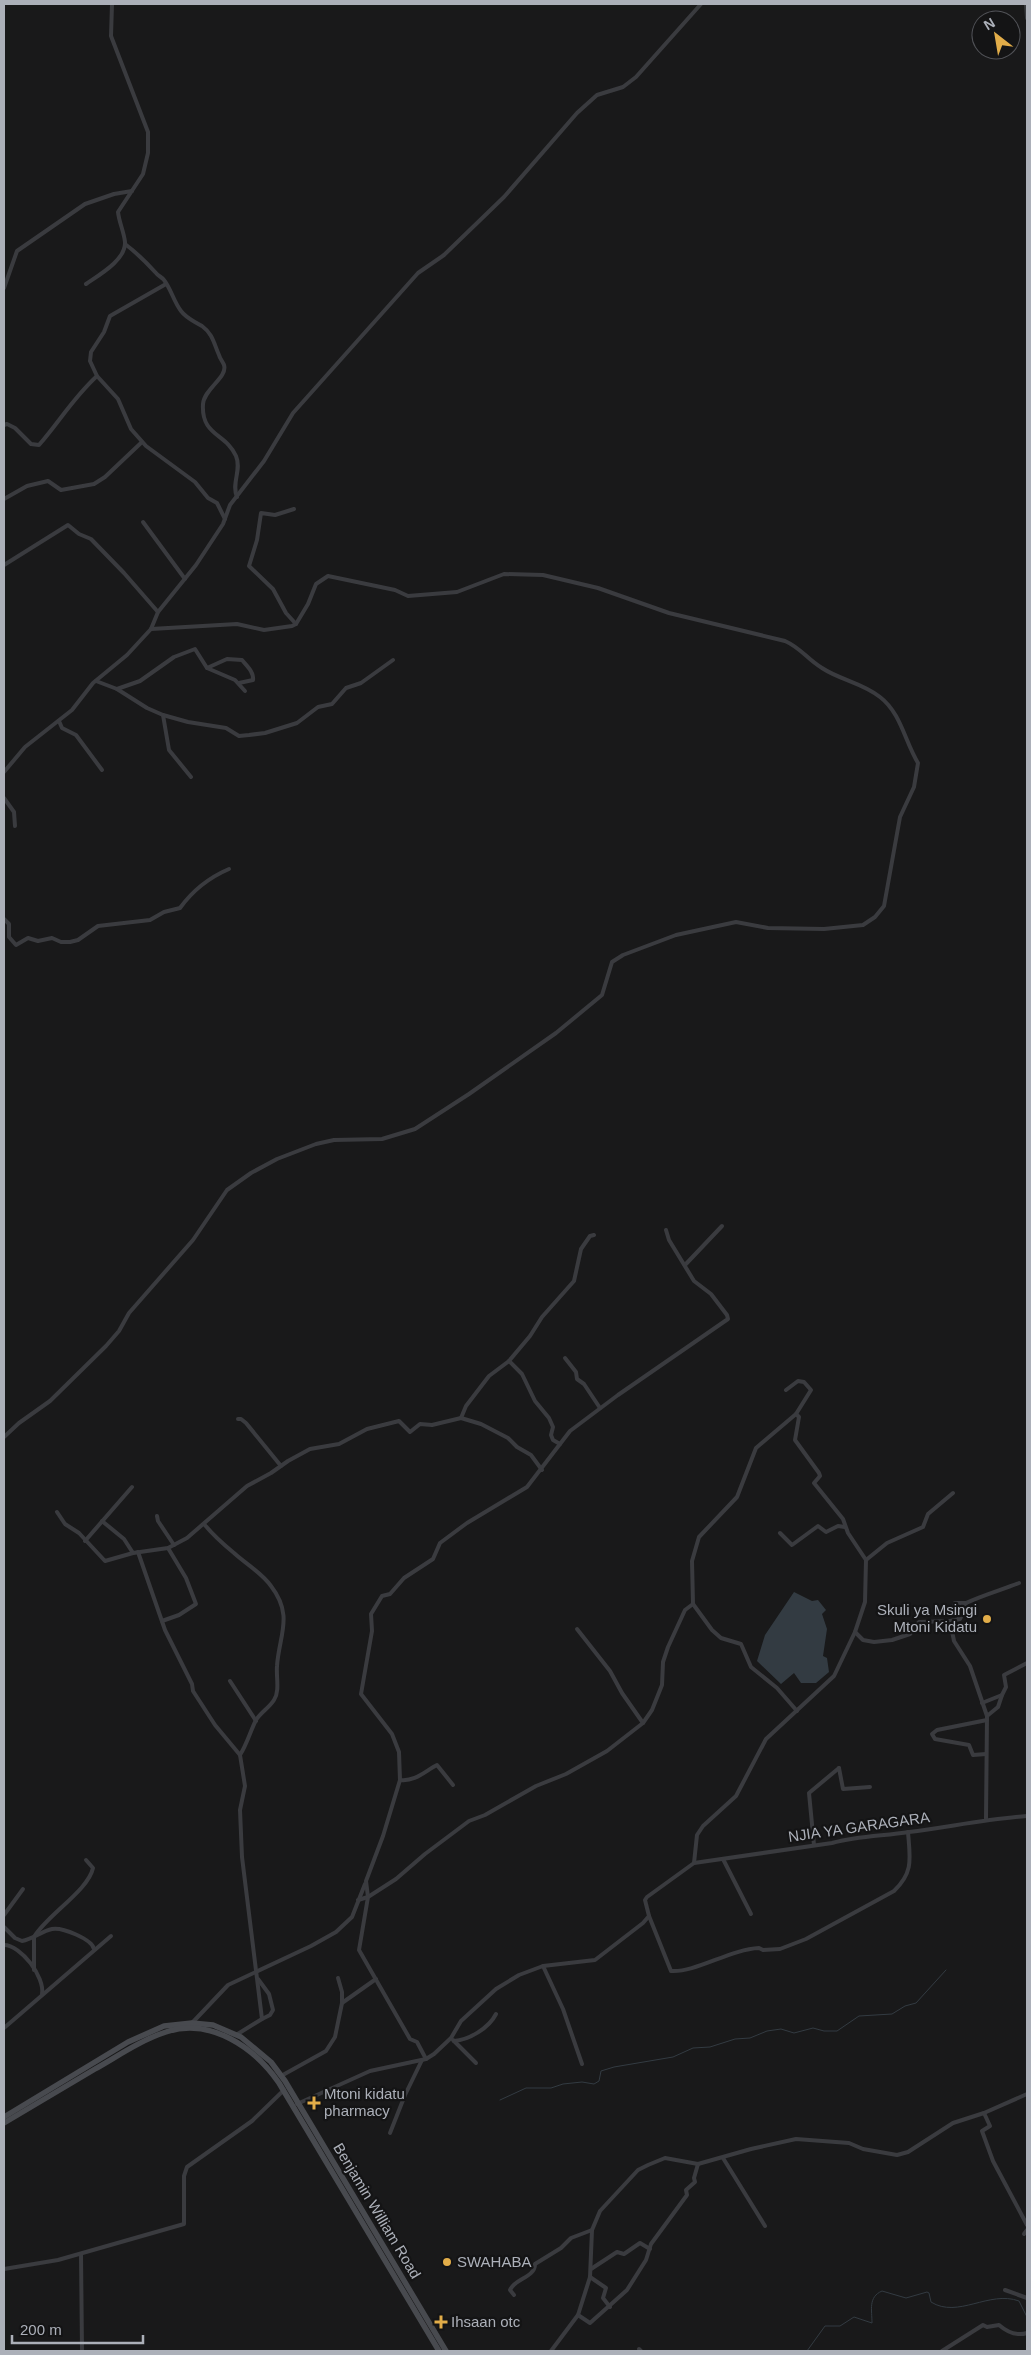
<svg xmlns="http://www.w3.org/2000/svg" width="1031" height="2355" viewBox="0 0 1031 2355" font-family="Helvetica,sans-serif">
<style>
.water{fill:#333b42}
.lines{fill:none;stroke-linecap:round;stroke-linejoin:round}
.stream{stroke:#333b42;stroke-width:1}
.street{stroke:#3a3b3f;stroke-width:4}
.secondary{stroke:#484a4f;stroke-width:5.5}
.poi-dot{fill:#e2ad49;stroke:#141415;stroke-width:2}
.labels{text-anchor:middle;stroke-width:4.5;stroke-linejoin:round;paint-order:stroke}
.poi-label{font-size:15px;fill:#acb0b9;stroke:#141415;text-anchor:start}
.street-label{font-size:15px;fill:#acb0b9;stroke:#141415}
</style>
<rect width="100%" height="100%" fill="#19191a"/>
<polygon class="water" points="794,1592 812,1601 818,1600 826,1610 822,1614 827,1629 823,1656 827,1658 829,1672 816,1683 801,1683 794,1673 781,1684 757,1661 765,1635"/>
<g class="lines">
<g class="stream">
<polyline points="500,2100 526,2088 551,2088 563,2084 582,2082 594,2084 599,2081 601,2071 614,2067 673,2057 693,2048 710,2047 735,2039 750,2038 767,2031 781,2029 794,2033 813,2028 824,2031 837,2031 859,2016 892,2014 905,2006 916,2003 946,1970"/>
<path d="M807 2351 825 2326H840L854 2317 872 2323C872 2310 868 2297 882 2291L906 2298 927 2292 929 2293 931 2302C958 2319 989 2290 1019 2301L1027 2317"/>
</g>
<g class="street">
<polyline points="1026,4 1027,18"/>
<path d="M125 244C137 253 146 262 156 273 158 276 162 277 164 280 171 289 174 302 181 311 187 319 194 321 202 326 213 334 214 344 219 355 220 359 223 362 224 365 228 377 204 389 203 404 201 436 226 433 236 456 242 470 231 483 237 497"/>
<path d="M86 284C99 275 126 260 125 242 124 232 119 222 118 212L143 174 148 153V132L111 36 112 4"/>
<polyline points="166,284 110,316 104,332 91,352 90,361 97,376 118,399 131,429 146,446 195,482 208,498 217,503 225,519"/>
<polyline points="4,288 17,251 85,204 114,194 132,191"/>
<path d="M4 425 7 424 15 428 31 444 39 445C60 421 73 398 97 376"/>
<polyline points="4,499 27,486 48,481 61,490 94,484 105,477 142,442"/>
<polyline points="294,509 275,515 261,513 257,540 249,566 273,589 286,613 296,624"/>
<polyline points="143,522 185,579"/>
<polyline points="4,565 68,525 79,534 91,539 124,573 158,612"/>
<polyline points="207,668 235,680 245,691"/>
<polyline points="96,681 117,689 147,708 163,715 188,722 226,728 239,736 249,735 265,733 297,723 318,707 332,704 346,688 361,683 393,660"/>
<path d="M117 689 140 681 174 657 195 649 207 668 227 659 242 660C247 666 254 672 253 680L239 683"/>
<polyline points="163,715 169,750 191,777"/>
<polyline points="59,721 62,728 76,735 102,770"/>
<polyline points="4,772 25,747 72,710 93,683 127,655 151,629 158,612 196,565 223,524 230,505 264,461 293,413 418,273 444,255 504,197 577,113 597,95 623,87 636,77 701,4"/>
<polyline points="4,798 14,812 15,826"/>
<path d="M4 919 9 924V937L16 945 28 938 38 941 52 938 61 942H70L78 940 98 926 150 920 164 912 180 908C193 890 208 878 229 869"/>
<polyline points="685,1265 722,1226"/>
<polyline points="565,1358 576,1372 577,1379 584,1384 600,1408"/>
<polyline points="509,1361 522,1374 535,1401 549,1418 553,1427 551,1435 553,1440 560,1444"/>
<polyline points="796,1414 799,1417 795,1440 819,1473 820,1476 814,1483 843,1519 848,1533 866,1560"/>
<polyline points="461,1418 466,1406 489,1376 509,1361 530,1336 542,1317 574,1281 581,1249 590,1236 594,1235"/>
<polyline points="238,1419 241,1419 246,1423 281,1466"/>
<path d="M4 1437 19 1423 50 1401 106 1346 119 1331 129 1313 193 1240 227 1190 251 1173 277 1159 316 1144 334 1140 382 1139 415 1129 469 1094 556 1033 602 995 612 962 623 955 676 935 736 922 768 928 824 929 863 925 875 917 884 906 900 817 914 787 918 763C905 742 901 713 880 697 863 683 840 680 822 668 807 659 801 648 785 641L669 613 598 588 543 575 504 574 457 592 408 596 395 590 328 576 316 584 308 604 296 624 292 626 264 630 237 624 151 629"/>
<polyline points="57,1512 65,1524 79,1533 105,1561 133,1553 168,1548 187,1538 247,1486 271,1473 288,1461 310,1449 339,1444 367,1429 399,1421 410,1432 420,1424 432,1425 461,1418 481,1424 508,1438 517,1447 531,1455 542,1470"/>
<polyline points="157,1516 158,1521 174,1545"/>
<polyline points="102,1521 124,1539 133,1553"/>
<path d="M204 1524C213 1535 223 1544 234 1553 246 1564 262 1573 271 1586 294 1616 279 1635 277 1666 276 1677 280 1691 274 1700 269 1708 261 1712 256 1720 250 1732 247 1744 240 1755"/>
<polyline points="780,1533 792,1545 818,1526 826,1532 838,1526 845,1527"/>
<polyline points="85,1541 132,1487"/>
<polyline points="138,1552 165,1630 192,1684 193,1691 215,1725 240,1755 245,1786 240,1810 242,1857 262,2019 236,2035"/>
<path d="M966 1603C983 1595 1001 1590 1019 1583"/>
<polyline points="693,1604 712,1630 721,1638 741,1644 751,1667 777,1688 797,1711"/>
<path d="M961 1617 955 1614 953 1610 955 1603H966C963 1608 963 1614 960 1619L950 1621 954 1641 970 1666 987 1716 986 1819"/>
<polyline points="162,1621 179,1615 196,1604 186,1578 168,1548"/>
<polyline points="577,1629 610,1671 622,1693 643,1723"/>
<polyline points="855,1632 863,1640 874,1642 892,1640 910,1634 919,1622 950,1621"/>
<polyline points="230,1681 256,1721"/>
<polyline points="982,1703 1002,1695 1006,1687 1004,1675 1027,1663"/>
<polyline points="987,1716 998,1707 1002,1695"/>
<polyline points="986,1754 973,1755 969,1745 935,1739 932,1734 937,1730 987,1720"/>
<polyline points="839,1768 843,1789 870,1787"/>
<path d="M400 1780C415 1782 425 1771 437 1765L453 1785"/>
<polyline points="814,1845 809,1793 839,1768"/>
<polyline points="723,1859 751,1914"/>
<path d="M694 1863 832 1843C858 1836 883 1836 909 1832 949 1827 986 1819 1027 1816"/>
<polyline points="358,1900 368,1897 366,1881 383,1836 400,1780 399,1752 392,1734 361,1694 372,1631 371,1614 382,1596 390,1594 404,1578 433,1559 440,1543 467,1523 527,1487 570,1431 618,1395 728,1319 727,1315 711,1294 694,1281 669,1240 666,1230"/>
<polyline points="4,1915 23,1889"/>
<path d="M649 1916 671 1971C695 1973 731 1949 759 1948L763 1950 780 1949 806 1939 894 1891C914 1872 910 1858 908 1832"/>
<path d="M4 1927 15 1938 22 1941C33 1939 42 1931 52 1929 62 1927 92 1939 94 1949"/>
<path d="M4 1945C21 1945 45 1977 42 1994"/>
<polyline points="543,1966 563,2009 582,2064"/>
<path d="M34 1970V1937C47 1915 88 1891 93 1868L86 1860"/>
<polyline points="338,1978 342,1992 342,2003"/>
<polyline points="258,1979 269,1994 273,2010 270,2015 262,2019"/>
<polyline points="192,2023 228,1985 311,1946 336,1932 352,1917 365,1884"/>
<polyline points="4,2028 111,1936"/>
<polyline points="453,2040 476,2063"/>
<path d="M454 2041C469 2040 489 2028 496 2014"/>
<polyline points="426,2059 417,2042 410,2039 359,1950 368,1897 396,1879 425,1854 469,1821 485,1815 536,1786 566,1774 607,1751 643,1723 652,1710 662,1685 663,1662 668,1647 685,1610 693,1604 692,1561 699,1537 737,1497 756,1448 796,1414 811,1390 804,1382 798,1381 786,1390"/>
<polyline points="281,2076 326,2051 335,2037 342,2003 376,1979"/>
<polyline points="297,2104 370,2071 426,2059 434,2054 451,2038 461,2021 496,1989 519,1975 543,1966 595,1960 643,1923 649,1916 645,1900 647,1897 694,1863 697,1835 703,1826 736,1796 766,1739 834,1676 855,1632 865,1602 866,1560 887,1543 923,1527 928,1514 953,1493"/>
<polyline points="984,2113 990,2126 982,2131 993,2161 1027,2225"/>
<polyline points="390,2133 405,2095 422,2060"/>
<polyline points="723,2158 765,2226"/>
<polyline points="1024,2234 1027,2230"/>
<polyline points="81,2254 82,2351"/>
<polyline points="4,2269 58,2260 184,2224 184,2176 187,2167 252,2121 284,2090"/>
<polyline points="591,2269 617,2252 624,2254 640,2243 650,2249"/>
<polyline points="590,2277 606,2288 603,2298 610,2307"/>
<polyline points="1005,2290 1027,2298"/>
<path d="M514 2295 510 2290C515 2278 535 2278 535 2264L561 2248 571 2238 592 2230"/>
<polyline points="578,2315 590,2323 627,2290 646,2260 651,2244 687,2195 686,2190 695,2182 694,2178 698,2164"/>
<polyline points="639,2349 641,2351"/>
<polyline points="551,2351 578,2315 590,2277 592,2230 600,2211 638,2170 648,2165 665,2158 698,2164 751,2149 796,2139 849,2143 863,2149 897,2155 908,2152 953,2123 984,2113 1027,2094"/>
<path d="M942 2351 983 2325 987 2327 999 2325C1007 2332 1017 2336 1027 2333"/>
</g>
<g class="secondary">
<polyline points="4,2117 128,2042 164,2026 192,2023 213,2025 241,2037 271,2062 285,2081 446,2351"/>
<path d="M4 2123C34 2105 65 2087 95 2069 118 2056 141 2040 166 2032 211 2017 255 2048 279 2083L439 2351"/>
</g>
</g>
<g class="poi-dot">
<circle cx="987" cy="1619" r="5"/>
<path d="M311.5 2095.5h5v5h5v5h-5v5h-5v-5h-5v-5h5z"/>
<circle cx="447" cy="2262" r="5"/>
<path d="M438.5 2314.5h5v5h5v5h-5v5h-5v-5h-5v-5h5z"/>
</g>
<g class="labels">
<g class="poi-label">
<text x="977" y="1615" text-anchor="end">Skuli ya Msingi<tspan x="977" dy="17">Mtoni Kidatu</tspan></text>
<text x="324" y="2099">Mtoni kidatu<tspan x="324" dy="17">pharmacy</tspan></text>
<text x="457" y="2267">SWAHABA</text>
<text x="451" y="2327">Ihsaan otc</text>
</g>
<g class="street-label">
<text transform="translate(859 1827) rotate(-8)" y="5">NJIA YA GARAGARA</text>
<text transform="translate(377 2211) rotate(59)" y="5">Benjamin William Road</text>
</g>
</g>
<rect width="1031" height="2355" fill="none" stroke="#acb0b9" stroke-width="10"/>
<g transform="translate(996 35) rotate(329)"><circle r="24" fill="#141415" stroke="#515257"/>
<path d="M0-4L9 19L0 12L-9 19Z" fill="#e2ad49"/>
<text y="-8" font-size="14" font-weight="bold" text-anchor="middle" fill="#acb0b9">N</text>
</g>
<path d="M12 2335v8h131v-8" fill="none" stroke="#acb0b9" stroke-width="2.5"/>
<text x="20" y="2335" font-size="15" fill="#acb0b9" stroke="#141415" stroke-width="4" paint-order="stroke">200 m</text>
</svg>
